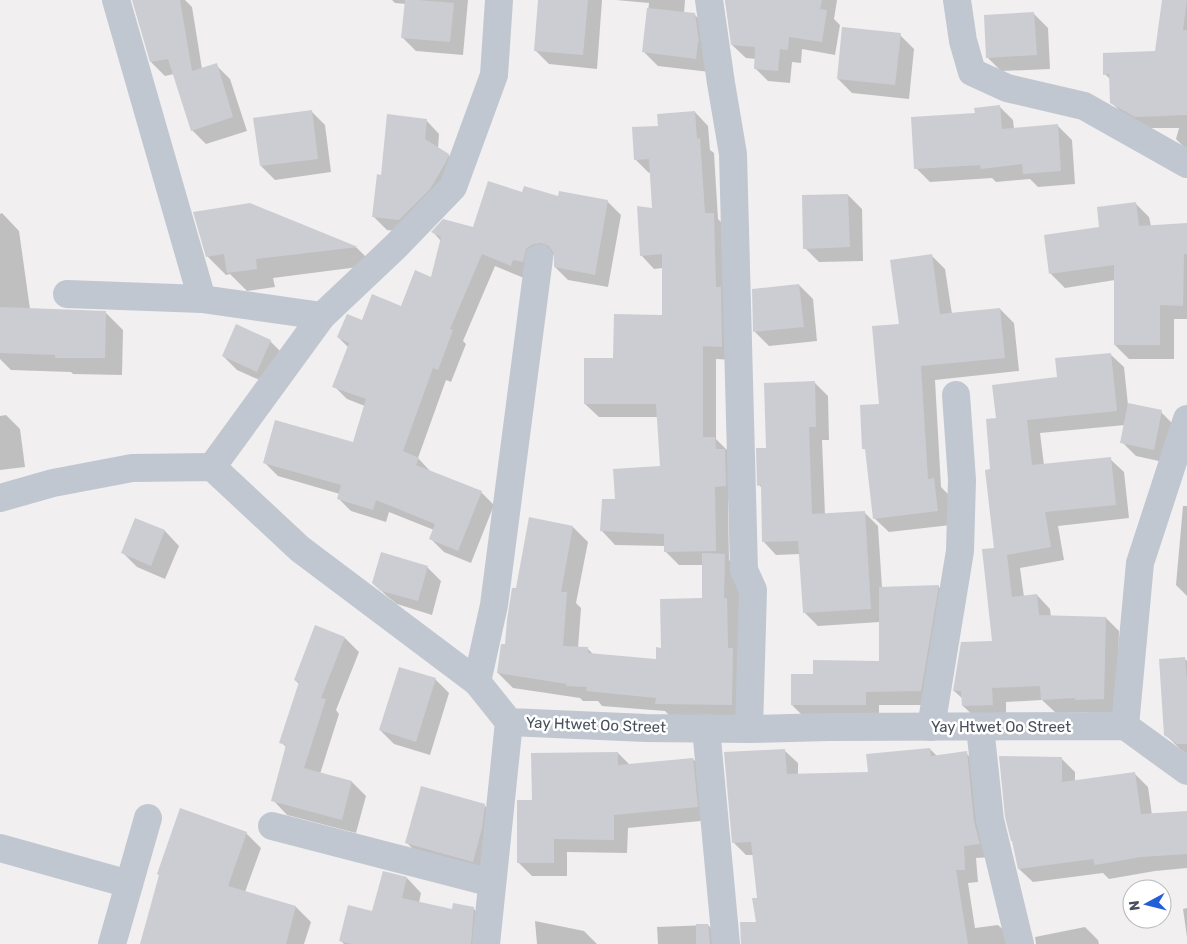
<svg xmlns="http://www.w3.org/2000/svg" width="1187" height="944" viewBox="0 0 1187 944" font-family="Rubik,sans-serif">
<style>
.shadow{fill:#0003}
.building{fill:#cccdd3}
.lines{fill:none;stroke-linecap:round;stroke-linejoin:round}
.minor{stroke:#c0c7d0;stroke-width:28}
.labels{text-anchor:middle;stroke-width:5;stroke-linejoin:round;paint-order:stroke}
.street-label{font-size:15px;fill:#48505b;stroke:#fff}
</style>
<rect width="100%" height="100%" fill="#f1efef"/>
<g class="shadow">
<polygon points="133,0 185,0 192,7 202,69 216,65 230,79 247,131 206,144 192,130 174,74 165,76 151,62"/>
<polygon points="392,0 468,0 463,55 416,51 403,38 406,4 395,3"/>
<polygon points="539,0 602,0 597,69 549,64 535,50"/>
<polygon points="616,0 685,0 684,13 695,15 709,29 710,72 658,66 644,52 649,3"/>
<polygon points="725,0 837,0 834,19 840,25 835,55 802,49 801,63 792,62 790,83 768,81 755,68 756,59 746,58 732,45"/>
<polygon points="1163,0 1187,0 1187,150 1176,139 1179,128 1148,128 1124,115 1111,102 1111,80 1105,74 1156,52"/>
<polygon points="1034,14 1048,28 1050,69 1001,71 987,57"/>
<polygon points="900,35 914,49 909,99 852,93 838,79"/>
<polygon points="999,106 1013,120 1014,129 1058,126 1072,140 1075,184 1038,187 1030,179 996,182 992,178 930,182 916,168 976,114"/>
<polygon points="311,111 325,125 331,172 275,180 261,166"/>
<polygon points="695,112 708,126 710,150 714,153 718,219 727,228 735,360 716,359 716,439 728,451 739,500 728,500 729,560 739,570 739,611 747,719 672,718 665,711 602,706 598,701 583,701 580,698 513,688 498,673 506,646 517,589 573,527 588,542 576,603 581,608 578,648 588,649 594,655 657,661 663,649 703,599 703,565 679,565 665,551 665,546 615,545 602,531 616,501 661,467 658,417 599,417 585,404 615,359 663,316 663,268 654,269 641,255 653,210 651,172 649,173 635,159 659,128"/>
<polygon points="426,120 439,134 438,148 448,155 461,168 413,233 387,230 374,217 382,176"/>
<polygon points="523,193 559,198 560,193 608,202 621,215 608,287 568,280 555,267 555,255 546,256 524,278 495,266 463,341 466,344 451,382 446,380 418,458 431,472 481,492 494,505 471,563 444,552 431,539 434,530 389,512 386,522 351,511 338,498 340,494 278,476 265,463 354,444 365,406 347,399 334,386 349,348 338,337 362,322 401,308 432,278 441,241 433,232 474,229"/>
<polygon points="848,195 862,209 863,261 819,262 805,248"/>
<polygon points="1135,203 1149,217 1151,226 1187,224 1187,319 1174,319 1174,359 1129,359 1115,345 1115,280 1065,288 1051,274 1100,228"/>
<polygon points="250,205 357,248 374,265 273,278 275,287 247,291 230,274 226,275 207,256"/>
<polygon points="2,213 19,231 30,309 105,312 123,330 122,375 73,374 71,372 11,370 0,359 0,214"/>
<polygon points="931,255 945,269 952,314 1000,309 1014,323 1019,371 935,380 941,487 948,494 951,525 889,532 874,518 866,451 864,448 880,405 901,325"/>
<polygon points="799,285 813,299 817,341 769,346 755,332"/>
<polygon points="270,341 284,355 271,385 237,370 223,356"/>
<polygon points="1110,354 1124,367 1128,405 1161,412 1175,426 1168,463 1136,456 1122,442 1125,425 1040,433 1044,465 1110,459 1124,472 1129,518 1058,526 1064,560 1020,568 1024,597 1037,595 1050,609 1051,617 1106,618 1119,631 1117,712 1090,713 1088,712 1056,713 1042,700 1006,702 1006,718 977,719 963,706 963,699 954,691 993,642 995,549 991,471 997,419 1058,378"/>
<polygon points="815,383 828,396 829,440 822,440 825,515 864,512 878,526 882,588 938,586 952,600 935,705 879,705 879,719 806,719 792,705 880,662 880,622 818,626 805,613 800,554 776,555 763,541 762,488 759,485 767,449"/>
<polygon points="6,415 20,429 25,467 0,470 0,416"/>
<polygon points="1183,506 1187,506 1187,596 1176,585"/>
<polygon points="136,520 165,531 179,546 165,579 137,567 123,553"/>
<polygon points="427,567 441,581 432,615 397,604 388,597 373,583"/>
<polygon points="345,638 359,652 336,710 339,714 320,774 352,782 366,796 356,833 287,815 273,800 287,748 281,742 299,684 295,680"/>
<polygon points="1185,659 1187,661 1187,754 1180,749 1166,735"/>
<polygon points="435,679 449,693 430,755 394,744 380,730"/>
<polygon points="930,749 937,756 966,753 979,766 992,857 976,858 978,882 968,883 975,928 998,925 1011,937 1013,944 743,944 757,923 759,899 754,855 746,855 734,843 785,751 798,763 798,775 869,774"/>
<polygon points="618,753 630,765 693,759 707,773 711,820 628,828 627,853 567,852 567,876 532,876 518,862 534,801"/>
<polygon points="1061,758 1075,772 1075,782 1135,774 1148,787 1152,815 1187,812 1187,868 1155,871 1109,879 1103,873 1033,882 1019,869"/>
<polygon points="484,805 505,826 493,882 427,863 406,842"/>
<polygon points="246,833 261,848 245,892 296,907 311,922 304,944 141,944 160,876 158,874"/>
<polygon points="407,878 421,893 419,903 453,911 473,908 488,923 486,944 344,944 340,940 373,912"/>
<polygon points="1187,908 1187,937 1183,909"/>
<polygon points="535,921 584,931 597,944 537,944"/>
<polygon points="708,925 721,938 721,944 658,944 657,927"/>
<polygon points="1085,927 1098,940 1099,944 1036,944 1035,937"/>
</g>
<g class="building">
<polygon points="132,0 180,0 192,71 217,63 233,117 191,131 168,59 150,62"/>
<polygon points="405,0 418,0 454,3 450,42 401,38"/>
<polygon points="538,0 588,0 583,55 534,51"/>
<polygon points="725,0 822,0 820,9 827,10 822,42 789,37 788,50 780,49 778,71 754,69 755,47 731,45"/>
<polygon points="1162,0 1187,0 1183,30 1187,30 1187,115 1135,117 1110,103 1109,74 1103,75 1103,53 1155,51"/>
<polygon points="647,8 695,13 699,42 698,42 696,59 642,52"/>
<polygon points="1034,12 1037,55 986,58 984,15"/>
<polygon points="842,27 901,33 895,85 837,79"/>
<polygon points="1000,105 1002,129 1058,124 1061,171 1023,174 1022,164 981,169 980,165 914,169 911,117 975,113 974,108"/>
<polygon points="312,110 318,159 260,166 253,118"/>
<polygon points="695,111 697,139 700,138 705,213 714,213 716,287 721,287 722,347 703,346 703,437 715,437 716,449 725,449 726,486 715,487 716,551 664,552 664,534 600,531 602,499 615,499 613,469 660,466 656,404 584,404 584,358 613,358 614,314 662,315 662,254 640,256 637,206 652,208 649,159 634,160 632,127 658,126 657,114"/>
<polygon points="387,114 427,119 425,139 449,154 445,164 430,189 399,220 372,217 377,174 381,175"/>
<polygon points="488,181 522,192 524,186 558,196 559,191 608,200 595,275 554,267 554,260 553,252 549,246 541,243 533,244 526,249 523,262 513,260 511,266 482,254 450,329 453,330 438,370 433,368 403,451 419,458 416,465 482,491 458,551 429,539 435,524 376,500 373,510 337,499 341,485 263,463 275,420 353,442 366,399 332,387 349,343 337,337 347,314 362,320 372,294 401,306 415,270 431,277 441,237 431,232 443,219 473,227"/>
<polygon points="848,194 850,247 803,249 802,195"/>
<polygon points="1136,202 1139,226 1187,223 1187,254 1184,254 1183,306 1160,305 1160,345 1114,345 1114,265 1049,274 1044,235 1099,227 1097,207"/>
<polygon points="250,203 272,212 358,247 256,259 257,269 227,273 224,254 206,257 193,212"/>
<polygon points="932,254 940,314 1000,308 1005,358 921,366 928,479 934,478 938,511 873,519 865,449 862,449 860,405 879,404 872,326 899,324 890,260"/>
<polygon points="799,284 804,327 753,332 752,289"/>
<polygon points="0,307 106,311 105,358 55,358 55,355 0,353"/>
<polygon points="236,324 271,340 257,372 222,356"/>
<polygon points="1111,353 1117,411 1027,420 1032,465 1111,457 1116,505 1045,512 1051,547 1007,555 1012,597 1037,594 1039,615 1106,617 1104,699 1075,700 1075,698 1041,700 1040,686 992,688 993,705 962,706 961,691 953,691 961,642 992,641 982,549 994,548 985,470 990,469 986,419 996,418 992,385 1057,377 1055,358"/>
<polygon points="815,381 816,427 809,427 812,514 865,511 871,609 803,613 798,541 762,542 761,485 757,486 756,448 766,448 764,383"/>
<polygon points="1128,403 1162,410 1154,450 1120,443"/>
<polygon points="529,517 573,526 561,592 567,592 563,646 588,647 588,653 656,659 656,647 661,648 660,599 702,598 702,553 725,554 724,598 727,598 728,648 733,648 732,705 655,704 656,698 586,691 587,687 566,686 567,684 497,673 501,644 505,644 507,620 512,588 516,588"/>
<polygon points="135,518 165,530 151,566 121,553"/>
<polygon points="381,552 428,566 418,601 381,591 372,583"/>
<polygon points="939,585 921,691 866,692 866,705 791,705 791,674 813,674 813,660 879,661 879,587"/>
<polygon points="315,625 345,637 321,698 326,699 304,768 352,781 342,820 271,801 286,745 279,743 299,682 294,680"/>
<polygon points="1185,657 1187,681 1187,744 1177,744 1164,735 1159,659"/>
<polygon points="399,667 436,678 416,742 379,730"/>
<polygon points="930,748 931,756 967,751 974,822 980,844 964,846 965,870 956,870 968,944 741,944 740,922 756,922 752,898 757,898 751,842 732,843 724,752 785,749 787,774 868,772 866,754"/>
<polygon points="618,752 618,765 693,758 698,807 614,815 614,840 554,839 554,863 517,863 517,800 532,800 531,753"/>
<polygon points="999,756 1062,757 1062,782 1135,772 1141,814 1187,811 1187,854 1141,857 1095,865 1093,859 1018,869 1012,841 1011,841 1005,817"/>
<polygon points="421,786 485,804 482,828 473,862 405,843"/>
<polygon points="180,808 247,832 228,886 296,906 286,944 140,944 159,875 157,874"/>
<polygon points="383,871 407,877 402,898 452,909 453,903 474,907 471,944 352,944 339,941 348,905 372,911"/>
<polygon points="696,924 708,924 710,944 696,944"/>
</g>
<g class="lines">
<g class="minor">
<polyline points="116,0 202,299 322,316"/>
<polyline points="709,0 721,83 733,154 744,570 753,590 749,729"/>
<polyline points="957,0 963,41 972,72 1007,88 1084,106 1187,164"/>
<polyline points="67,294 202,299"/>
<polyline points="212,467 322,316 396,246 453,187 494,75 499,0"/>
<polyline points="0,498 53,483 132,468 212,467 300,549 477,682 509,722 646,728 749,729 829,727 1125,726 1187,771"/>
<polyline points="477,682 494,605 539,258"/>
<polyline points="1125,726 1140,563 1187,419"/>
<polyline points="931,727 960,551 962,480 956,395"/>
<polyline points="980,727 990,820 1020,944"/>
<polyline points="706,728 726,944"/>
<polyline points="272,826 492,883"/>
<polyline points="0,848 129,884"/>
<polyline points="112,944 148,818"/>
<polyline points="486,944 509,722"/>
</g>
</g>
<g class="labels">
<g class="street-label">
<text transform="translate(596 725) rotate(2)" y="5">Yay Htwet Oo Street</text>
<text x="1001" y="732">Yay Htwet Oo Street</text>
</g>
</g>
<g transform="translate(1147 904) rotate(263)"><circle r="24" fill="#ffffff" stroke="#b6b9bd"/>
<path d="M0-4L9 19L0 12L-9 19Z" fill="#225ed8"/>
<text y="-8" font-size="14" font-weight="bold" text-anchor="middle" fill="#48505b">N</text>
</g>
</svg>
